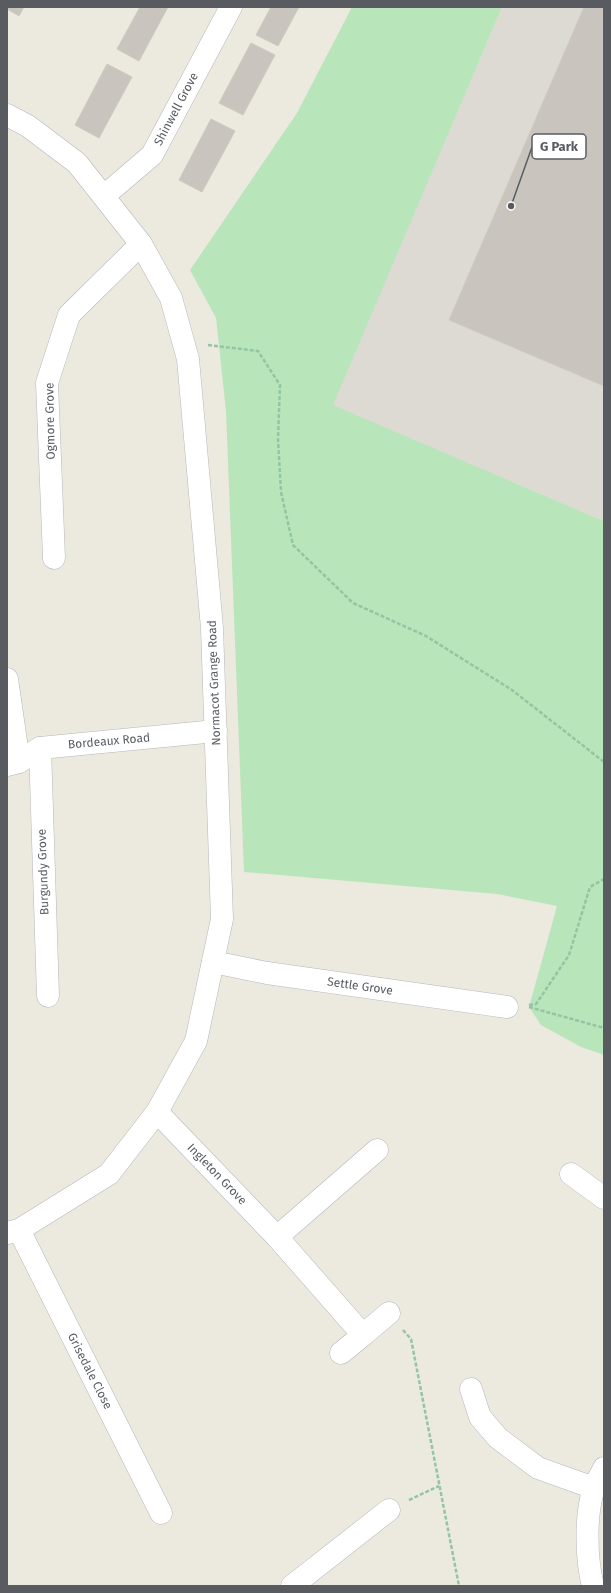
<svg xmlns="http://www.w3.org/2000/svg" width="611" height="1593" viewBox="0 0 611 1593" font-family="'Fira Sans',sans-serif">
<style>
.industrial{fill:#dcdad3}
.green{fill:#b9e5ba}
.building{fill:#c9c5be;stroke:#d0cabd}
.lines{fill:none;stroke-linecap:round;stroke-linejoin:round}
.minor-casing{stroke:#b5b7bd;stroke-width:23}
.path{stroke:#92c6a2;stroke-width:2.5;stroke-dasharray:4 2;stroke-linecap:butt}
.minor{stroke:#fff;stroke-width:22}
.labels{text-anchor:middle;stroke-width:3;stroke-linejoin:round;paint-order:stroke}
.street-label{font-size:12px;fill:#585c61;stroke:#fff}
.leader{fill:none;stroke:#585c61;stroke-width:1.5}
.callout-dot{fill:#585c61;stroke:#fff;stroke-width:1.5}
.callout{fill:#fff;stroke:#585c61;stroke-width:1.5}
.callout-label{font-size:13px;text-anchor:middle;font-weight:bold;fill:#585c61}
</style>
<rect width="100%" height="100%" fill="#ece9df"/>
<polygon class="industrial" points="502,7 604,7 604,521 332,405"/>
<polygon class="green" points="352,7 502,7 333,405 604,521 604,1055 581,1047 541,1025 529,1007 557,906 497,894 244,872 226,411 216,318 190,270 297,113"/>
<g class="building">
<polygon points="7,7 24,7 19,16 7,9"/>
<polygon points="140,7 168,7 139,61 117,49"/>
<polygon points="271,7 299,7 278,46 256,35"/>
<polygon points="584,7 604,7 604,386 449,320"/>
<polygon points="251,43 275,55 243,115 219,103"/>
<polygon points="107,64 132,77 99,138 75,125"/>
<polygon points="211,119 235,131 202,192 179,180"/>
</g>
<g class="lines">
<defs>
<g id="minor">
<polyline points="7,115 28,126 77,163 141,244 171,298 188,359 212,628 222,919 196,1041 157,1112 109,1174 19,1230 7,1233"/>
<polyline points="104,196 152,155 231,7"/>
<polyline points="54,558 47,383 69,315 141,244"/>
<polyline points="7,679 19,762"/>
<polyline points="40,748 48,996"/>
<polyline points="7,765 19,762 40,748 216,731"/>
<polyline points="213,962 267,973 507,1007"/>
<polyline points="157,1112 277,1237 363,1335 389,1313"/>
<polyline points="571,1174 604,1198"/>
<polyline points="19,1230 161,1513"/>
<polyline points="277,1237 377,1150"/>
<polyline points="341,1353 363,1335"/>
<polyline points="471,1389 480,1417 498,1438 538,1468 594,1488"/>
<polyline points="292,1586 389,1510"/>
<path d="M593 1586C586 1559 585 1514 594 1488 596 1481 601 1475 604 1468"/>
</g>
</defs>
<use href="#minor" class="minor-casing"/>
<g class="path">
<polyline points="208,345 258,351 280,385 278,439 281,492 293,545 353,603 426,636 512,690 604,762"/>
<polyline points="529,1005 536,1004 569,955 590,887 604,879"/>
<polyline points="529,1007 604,1028"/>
<polyline points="403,1330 411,1339 459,1586"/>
<polyline points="409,1500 439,1486"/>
</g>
<use href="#minor" class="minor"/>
</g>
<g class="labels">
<g class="street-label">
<text transform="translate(176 109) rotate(-62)" y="4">Shinwell Grove</text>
<text transform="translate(50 421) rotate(-91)" y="4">Ogmore Grove</text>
<text transform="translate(214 683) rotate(-92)" y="4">Normacot Grange Road</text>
<text transform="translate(109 741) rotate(-5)" y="4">Bordeaux Road</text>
<text transform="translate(43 872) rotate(-92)" y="4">Burgundy Grove</text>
<text transform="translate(360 986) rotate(8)" y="4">Settle Grove</text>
<text transform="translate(217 1174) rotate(46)" y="4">Ingleton Grove</text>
<text transform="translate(90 1371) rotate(63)" y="4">Grisedale Close</text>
</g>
</g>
<path class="leader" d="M511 206L532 147"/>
<circle class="callout-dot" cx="511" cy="206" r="4"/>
<rect class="callout" x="532" y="134" width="54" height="25" rx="4"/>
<g class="callout-label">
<text x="559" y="151">G Park</text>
</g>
<rect width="611" height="1593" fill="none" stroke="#585c61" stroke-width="16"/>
</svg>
